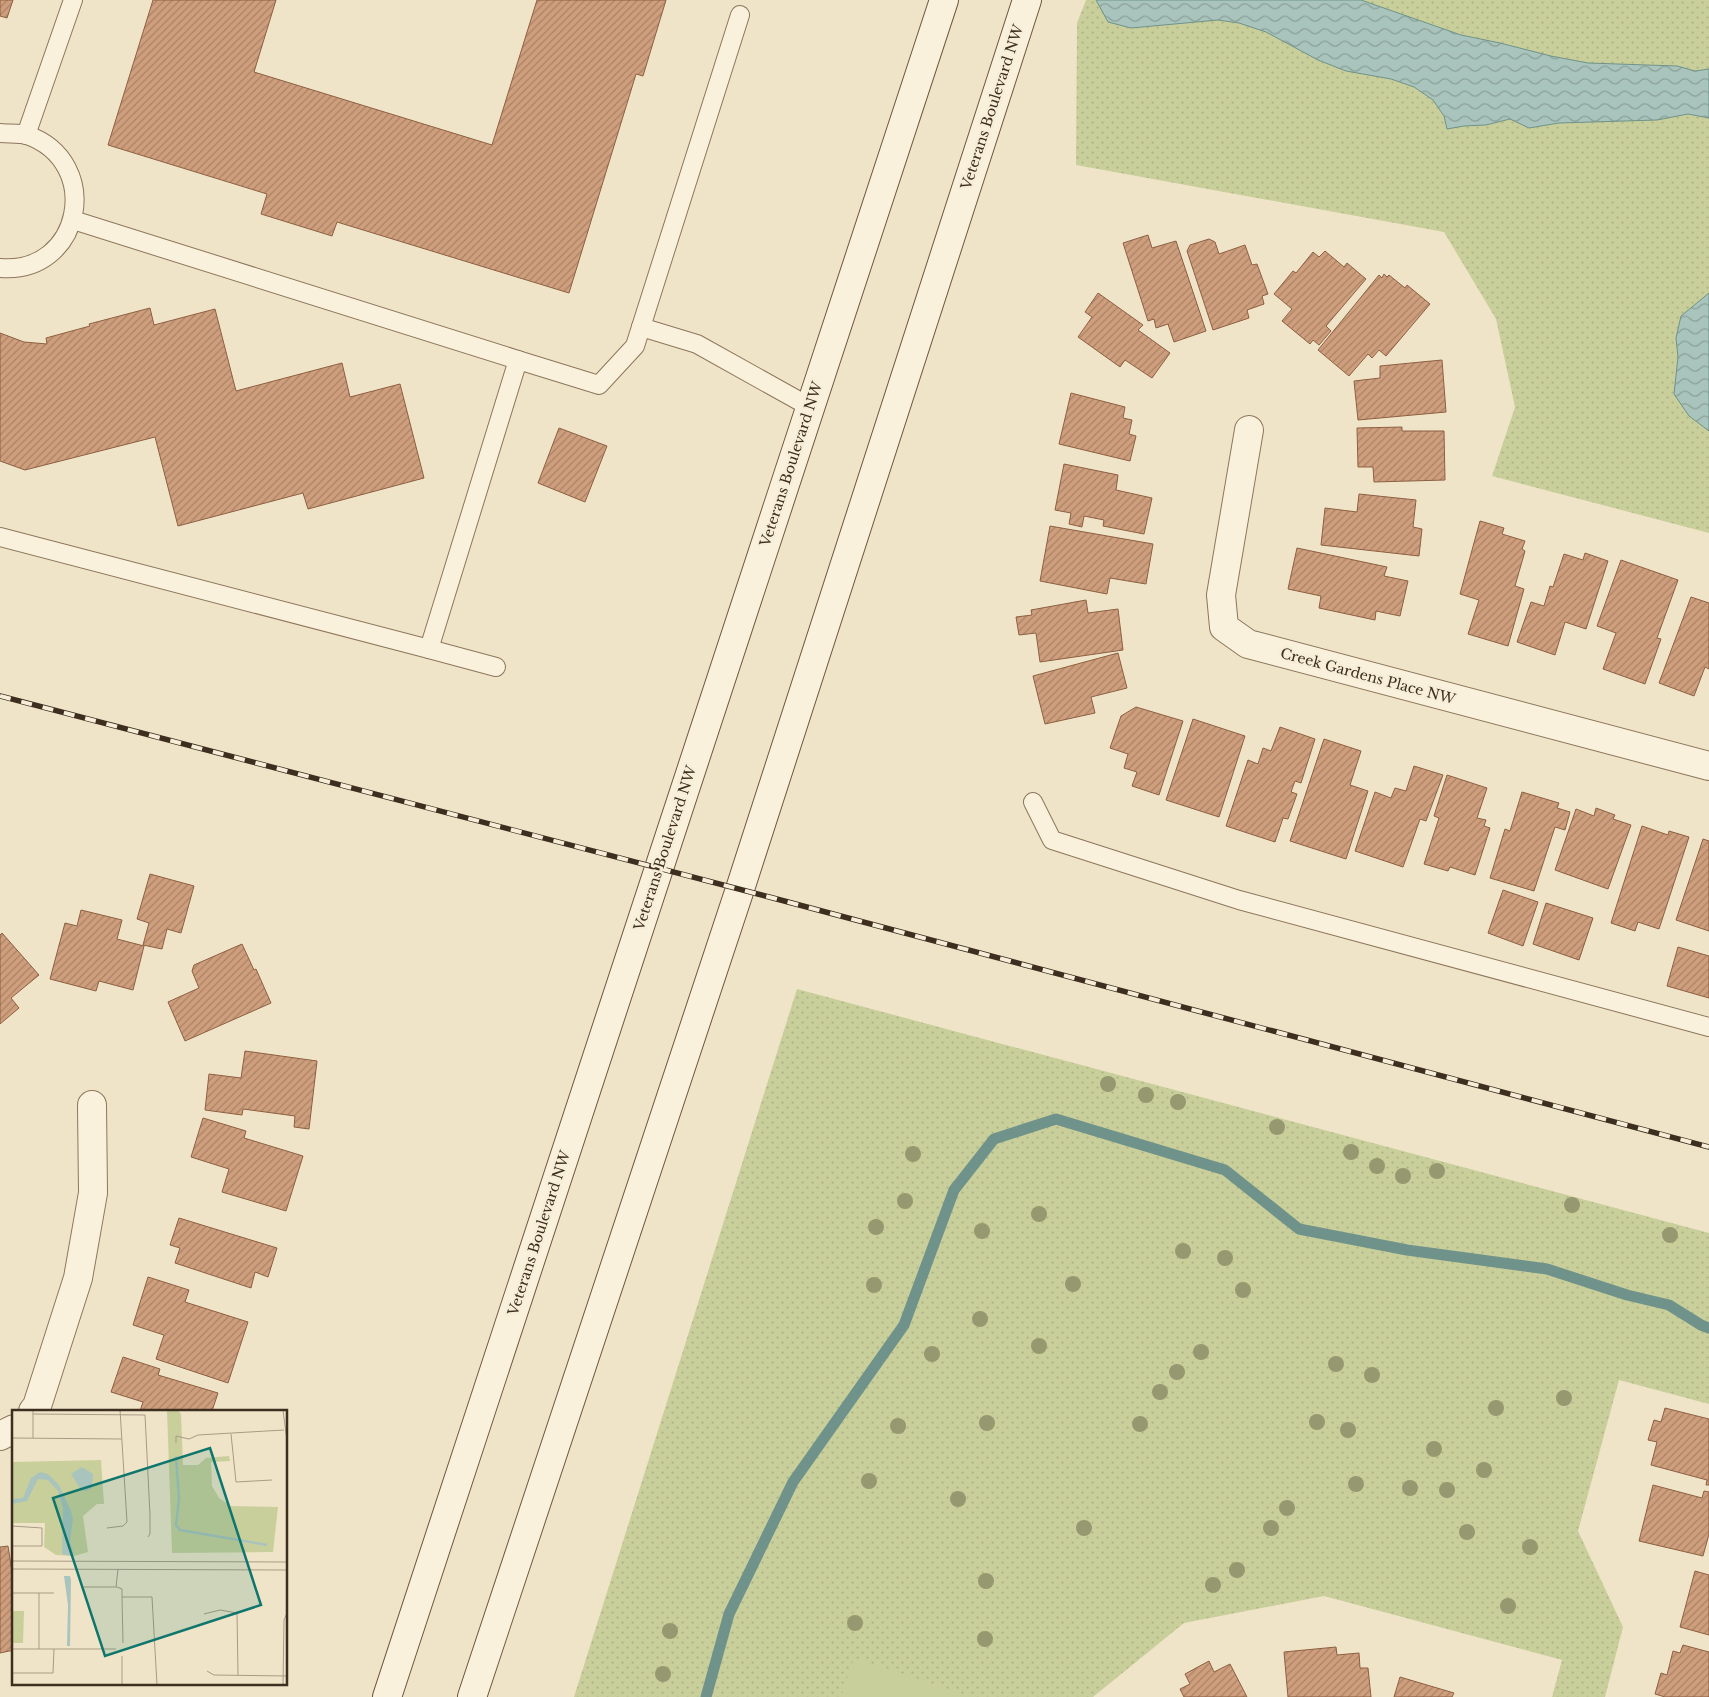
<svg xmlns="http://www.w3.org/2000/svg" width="1709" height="1697" viewBox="0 0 1709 1697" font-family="'Libre Baskerville',serif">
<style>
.park{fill:url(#park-dots)}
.pitch{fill:#c9cf9b}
.water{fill:url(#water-waves);stroke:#6f938a}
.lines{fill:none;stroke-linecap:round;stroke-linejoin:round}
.stream{stroke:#6f938a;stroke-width:11}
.building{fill:url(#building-hatch);stroke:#8d5f41}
.service-casing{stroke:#8d765c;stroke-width:20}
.minor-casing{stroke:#8d765c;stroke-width:30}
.secondary-casing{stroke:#6f573f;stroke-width:30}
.service{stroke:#faf1dc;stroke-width:18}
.minor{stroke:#faf1dc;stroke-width:28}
.secondary{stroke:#faf1dc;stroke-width:28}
.rail-casing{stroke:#3d2e20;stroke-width:5.5}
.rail{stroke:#f7eed8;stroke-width:4;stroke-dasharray:11;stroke-linecap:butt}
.tree{fill:#96986f}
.labels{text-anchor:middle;stroke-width:5;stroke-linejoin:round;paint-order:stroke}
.street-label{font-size:14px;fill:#3d2e20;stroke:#f7eed8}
.inset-river{fill:none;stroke:#a9c4bc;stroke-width:2.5}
.inset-road{fill:none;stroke:#a89b85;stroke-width:1}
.view{fill:#0f766e;fill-opacity:0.15;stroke:#0f766e;stroke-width:2.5}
.inset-edge{fill:none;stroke:#3d2e20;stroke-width:2.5}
</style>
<defs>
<pattern id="park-dots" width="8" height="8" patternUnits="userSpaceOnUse" patternTransform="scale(1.25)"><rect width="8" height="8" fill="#c9cf9b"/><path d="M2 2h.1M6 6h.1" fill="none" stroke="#aeb285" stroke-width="1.8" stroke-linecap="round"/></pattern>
<pattern id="water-waves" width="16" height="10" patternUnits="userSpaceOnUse" patternTransform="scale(1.25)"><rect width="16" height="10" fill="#a9c4bc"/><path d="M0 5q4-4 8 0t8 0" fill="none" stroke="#8ba098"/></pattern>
<pattern id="building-hatch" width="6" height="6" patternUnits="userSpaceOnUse" patternTransform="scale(1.25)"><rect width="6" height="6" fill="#cf9f7d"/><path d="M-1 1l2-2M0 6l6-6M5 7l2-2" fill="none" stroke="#a98266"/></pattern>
</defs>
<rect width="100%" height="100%" fill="#f0e4c8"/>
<g class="park">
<polygon points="1086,0 1709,0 1709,533 1492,476 1515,407 1496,319 1444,232 1076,165 1077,23"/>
<polygon points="797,989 1709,1233 1709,1404 1619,1380 1578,1531 1623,1627 1605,1697 1552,1697 1562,1660 1324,1596 1184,1623 1093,1697 574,1697"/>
</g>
<polygon class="pitch" points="854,1658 970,1697 841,1697"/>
<g class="water">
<polygon points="1096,0 1361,0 1461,35 1500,43 1551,56 1588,63 1677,66 1695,71 1709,69 1709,118 1688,114 1657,120 1559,123 1529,128 1510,119 1486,125 1464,126 1447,129 1444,116 1433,100 1414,87 1391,79 1346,71 1318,60 1266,32 1239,23 1218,20 1131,28 1108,22"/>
<polygon points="1709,293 1709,431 1689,416 1674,394 1678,357 1676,338 1681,316"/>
</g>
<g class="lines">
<polyline class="stream" points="706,1697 729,1614 793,1482 904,1325 954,1190 994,1139 1056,1119 1225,1170 1299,1229 1407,1250 1547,1269 1627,1295 1669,1305 1701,1325 1709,1328"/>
</g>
<g class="building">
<polygon points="0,0 13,0 7,18 0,16"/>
<polygon points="153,0 276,0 254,72 492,145 537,0 666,0 643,76 636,74 569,293 337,222 332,236 261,214 267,194 108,145"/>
<polygon points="1148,235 1152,248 1176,241 1206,331 1174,342 1168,324 1156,328 1154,319 1148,321 1123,243"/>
<polygon points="1209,239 1215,242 1219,254 1245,245 1252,265 1257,264 1268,294 1262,296 1264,304 1247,310 1249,318 1213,330 1187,251 1190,245"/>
<polygon points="1325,251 1344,267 1347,263 1366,279 1326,326 1331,331 1319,345 1313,340 1310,344 1282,321 1292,309 1274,294 1293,271 1296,273 1313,252 1319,257"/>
<polygon points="1384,274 1387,277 1389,275 1405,288 1407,285 1430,304 1386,356 1379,350 1372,358 1368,354 1349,376 1318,350 1379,275 1382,278"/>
<polygon points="1098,293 1143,325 1138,330 1170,353 1152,378 1125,360 1120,367 1078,337 1092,317 1085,312"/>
<polygon points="150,308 154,325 215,309 236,391 342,363 350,397 400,384 424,478 308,509 303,493 178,526 155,437 25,470 0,461 0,333 24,342 47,344 46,338 90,326 89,324"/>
<polygon points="1442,360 1446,412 1358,420 1354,381 1380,378 1380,366"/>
<polygon points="1071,393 1125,407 1123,418 1132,420 1129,434 1136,436 1130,461 1059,444"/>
<polygon points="1402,427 1402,431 1444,431 1445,480 1374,482 1373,467 1358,467 1357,428"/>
<polygon points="559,428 607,446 585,502 538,483"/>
<polygon points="1064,464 1118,475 1116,490 1152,498 1144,534 1103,526 1104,520 1084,516 1082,527 1069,524 1071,513 1055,510"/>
<polygon points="1359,494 1416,500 1413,527 1422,529 1419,556 1321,545 1325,508 1357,512"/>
<polygon points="1480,521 1504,528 1502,534 1525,541 1522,549 1525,551 1515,586 1524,589 1508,646 1468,634 1479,600 1460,594"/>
<polygon points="1050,526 1153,544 1146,584 1110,578 1107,594 1040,581"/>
<polygon points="1297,548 1387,567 1384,576 1408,581 1400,616 1376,611 1375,620 1319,608 1321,596 1288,589"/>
<polygon points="1585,553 1608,561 1586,629 1565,622 1555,655 1517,642 1531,602 1544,606 1550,586 1553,587 1564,554 1583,560"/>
<polygon points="1621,560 1678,580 1657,638 1661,639 1645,684 1603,669 1616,633 1597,626"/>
<polygon points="1691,597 1709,603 1709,669 1705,667 1694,696 1659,683"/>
<polygon points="1086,600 1088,613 1118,609 1123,650 1040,662 1036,633 1019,635 1016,617 1032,615 1031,610"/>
<polygon points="1118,653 1127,688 1091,697 1095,713 1045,724 1033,676"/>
<polygon points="1136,707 1183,721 1159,795 1132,786 1137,772 1124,768 1128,754 1110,748 1121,716"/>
<polygon points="1193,719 1245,736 1219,817 1166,800"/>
<polygon points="1280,727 1315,739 1301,783 1295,781 1291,792 1297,794 1288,819 1283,818 1275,842 1226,826 1248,760 1258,764 1263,748 1271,751"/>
<polygon points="1324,739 1361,751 1350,785 1368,791 1346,859 1290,841"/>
<polygon points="1414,766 1443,775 1426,821 1420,819 1403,867 1355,851 1375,792 1391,798 1395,788 1406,791"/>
<polygon points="1447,775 1487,788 1477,818 1486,820 1484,826 1490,828 1475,875 1450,867 1448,871 1424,864 1439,818 1434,816"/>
<polygon points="1522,792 1559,803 1557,808 1570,812 1565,830 1555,827 1534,891 1490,878 1505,829 1510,831"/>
<polygon points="1596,808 1615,815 1613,819 1631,825 1608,889 1555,870 1576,809 1594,816"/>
<polygon points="1642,826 1668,835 1669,831 1689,837 1659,929 1638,922 1635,931 1611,923"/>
<polygon points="1703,839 1709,841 1709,931 1676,920"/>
<polygon points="150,874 194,886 181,933 167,929 162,949 143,945 149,923 137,919"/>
<polygon points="1503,890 1538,902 1523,946 1488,933"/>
<polygon points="1546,903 1593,918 1579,960 1533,944"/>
<polygon points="81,910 122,920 117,939 144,946 133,990 99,981 96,991 50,979 65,923 77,926"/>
<polygon points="2,933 39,975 11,998 19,1008 0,1024 0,935"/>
<polygon points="242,944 254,970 256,969 271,1003 185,1041 168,1002 199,988 192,971 194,965"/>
<polygon points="1678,947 1709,956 1709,998 1667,986"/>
<polygon points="245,1051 317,1061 309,1129 294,1127 295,1116 243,1109 242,1115 205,1110 209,1074 241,1078"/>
<polygon points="203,1118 246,1131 244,1138 303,1156 286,1211 222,1192 229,1169 191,1157"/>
<polygon points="179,1218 277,1248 268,1277 255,1272 251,1288 175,1263 180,1248 170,1245"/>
<polygon points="148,1277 189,1290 185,1302 248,1322 228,1383 156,1359 164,1335 133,1325"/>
<polygon points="123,1357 160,1369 158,1375 218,1393 212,1411 140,1411 143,1402 111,1392"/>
<polygon points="1665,1408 1709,1419 1709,1485 1706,1485 1707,1480 1651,1465 1657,1442 1648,1440 1654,1420 1661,1422"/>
<polygon points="1653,1485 1702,1498 1704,1491 1709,1492 1709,1534 1703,1556 1639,1541"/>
<polygon points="8,1546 12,1572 14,1572 14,1650 0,1653 0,1547"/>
<polygon points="1695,1571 1709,1575 1709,1635 1680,1627"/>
<polygon points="1683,1645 1709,1652 1709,1697 1665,1697 1655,1694 1661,1673 1667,1675 1673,1651 1680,1653"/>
<polygon points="1336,1647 1337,1655 1359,1653 1360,1668 1368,1668 1371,1697 1288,1697 1284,1652"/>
<polygon points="1209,1661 1214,1672 1230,1664 1247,1697 1184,1697 1180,1689 1190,1684 1185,1674"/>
<polygon points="1400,1677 1454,1693 1452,1697 1394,1697"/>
</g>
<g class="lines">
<defs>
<g id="service">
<path d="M0 133C8 134 19 133 27 135 104 162 82 275 0 268"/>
<polyline points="26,135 73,0"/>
<polyline points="641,327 697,344 810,407"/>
<polyline points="518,360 599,385 635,346 740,15"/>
<polyline points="0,537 429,649 518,360 73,220"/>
<polyline points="429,649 496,667"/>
<polyline points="1033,802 1052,840 1239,900 1709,1027"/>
</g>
<g id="minor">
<polyline points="1249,430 1221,595 1224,627 1248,644 1709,766"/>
<polyline points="33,1411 37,1406 78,1278 93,1193 92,1105"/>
<polyline points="0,1436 14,1429"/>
</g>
<g id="secondary">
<polyline points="387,1697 944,0"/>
<polyline points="472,1697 740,889 1027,0"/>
</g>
</defs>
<use href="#service" class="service-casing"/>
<use href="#minor" class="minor-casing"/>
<use href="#secondary" class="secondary-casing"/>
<use href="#service" class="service"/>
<use href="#minor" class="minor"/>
<use href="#secondary" class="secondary"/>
<defs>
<polyline id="rail" points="0,696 773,898 1709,1147"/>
</defs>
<use href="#rail" class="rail-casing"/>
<use href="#rail" class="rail"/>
</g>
<g class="tree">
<circle cx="1108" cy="1084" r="8"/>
<circle cx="1146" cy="1095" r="8"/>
<circle cx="1178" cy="1102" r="8"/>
<circle cx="1277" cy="1127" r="8"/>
<circle cx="1351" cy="1152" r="8"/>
<circle cx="913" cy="1154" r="8"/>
<circle cx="1377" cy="1166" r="8"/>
<circle cx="1437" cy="1171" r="8"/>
<circle cx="1403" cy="1176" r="8"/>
<circle cx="905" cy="1201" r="8"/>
<circle cx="1572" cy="1205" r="8"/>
<circle cx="1039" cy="1214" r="8"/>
<circle cx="876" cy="1227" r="8"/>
<circle cx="982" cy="1231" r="8"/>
<circle cx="1670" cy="1235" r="8"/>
<circle cx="1183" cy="1251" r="8"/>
<circle cx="1225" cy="1258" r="8"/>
<circle cx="1073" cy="1284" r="8"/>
<circle cx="874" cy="1285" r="8"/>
<circle cx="1243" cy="1290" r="8"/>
<circle cx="980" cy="1319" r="8"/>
<circle cx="1039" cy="1346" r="8"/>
<circle cx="1201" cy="1352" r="8"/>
<circle cx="932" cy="1354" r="8"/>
<circle cx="1336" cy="1364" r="8"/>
<circle cx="1177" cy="1372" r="8"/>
<circle cx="1372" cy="1375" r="8"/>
<circle cx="1160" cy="1392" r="8"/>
<circle cx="1564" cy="1398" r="8"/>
<circle cx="1496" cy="1408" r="8"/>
<circle cx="1317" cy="1422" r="8"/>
<circle cx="987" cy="1423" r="8"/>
<circle cx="1140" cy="1424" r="8"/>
<circle cx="898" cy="1426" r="8"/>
<circle cx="1348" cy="1430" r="8"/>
<circle cx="1434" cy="1449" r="8"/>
<circle cx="1484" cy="1470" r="8"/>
<circle cx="869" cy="1481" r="8"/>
<circle cx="1356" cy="1484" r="8"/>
<circle cx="1410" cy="1488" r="8"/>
<circle cx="1447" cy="1490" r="8"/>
<circle cx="958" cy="1499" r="8"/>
<circle cx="1287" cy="1508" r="8"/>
<circle cx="1084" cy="1528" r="8"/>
<circle cx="1271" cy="1528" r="8"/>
<circle cx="1467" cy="1532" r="8"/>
<circle cx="1530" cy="1547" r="8"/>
<circle cx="1237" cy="1570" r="8"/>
<circle cx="986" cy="1581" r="8"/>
<circle cx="1213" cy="1585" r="8"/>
<circle cx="1508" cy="1606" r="8"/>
<circle cx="855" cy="1623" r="8"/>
<circle cx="670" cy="1631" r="8"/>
<circle cx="985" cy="1639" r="8"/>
<circle cx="663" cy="1674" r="8"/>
</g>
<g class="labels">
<g class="street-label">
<text transform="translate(992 107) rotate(-72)" y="5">Veterans Boulevard NW</text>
<text transform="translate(791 464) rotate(-72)" y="5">Veterans Boulevard NW</text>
<text transform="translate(1368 676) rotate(15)" y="5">Creek Gardens Place NW</text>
<text transform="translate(665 848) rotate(-72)" y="5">Veterans Boulevard NW</text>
<text transform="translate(539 1233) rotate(-72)" y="5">Veterans Boulevard NW</text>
</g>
</g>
<g transform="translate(12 1410)">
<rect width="275" height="275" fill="#f0e4c8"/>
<path d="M155 0H166L169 4 171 55H186L194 48 217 46 218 51 199 52 200 76 207 88 219 96 266 97 261 142 160 143ZM89 50 92 94H85L71 106 76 142 62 146 44 145 32 137 33 113H0V52ZM0 201H12L11 233H0Z" fill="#c9cf9b"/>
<path d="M220 100H251V118H220Z" fill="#c9cf9b"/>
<path d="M70 57 81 64 80 78 74 81 69 80 59 64ZM28 62 36 64 47 75 59 101 61 109 58 131 61 143 59 146 50 144 51 98 46 81 36 70 26 69 15 91 0 94V89L11 88 19 68ZM52 166H58L59 170 58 236H55L56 195Z" fill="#a9c4bc"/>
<path class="inset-river" d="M164 46 167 89 164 115 168 120 255 135"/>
<path class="inset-road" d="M21 0V28M170 0H188M271 0 275 31M21 4 133 5 138 105V124L136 127M219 24 224 72 260 70M0 28 110 29M164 33V26L177 29 186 25 272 20M0 116 30 118V136H0M95 118 111 116 115 112 108 0M0 151 275 152M0 159 275 160M72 177H105L110 179V187M104 177 106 159M0 183H42M192 204 208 200 225 203 226 265M111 233 110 187H140L145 275M0 239H104M27 239V183M195 261 202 265 275 266M0 263H41L42 239M110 275V246M271 275 272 210 275 203"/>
<path class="view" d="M198 38 249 195 93 246 41 88Z"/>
<rect width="275" height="275" class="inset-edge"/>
</g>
</svg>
